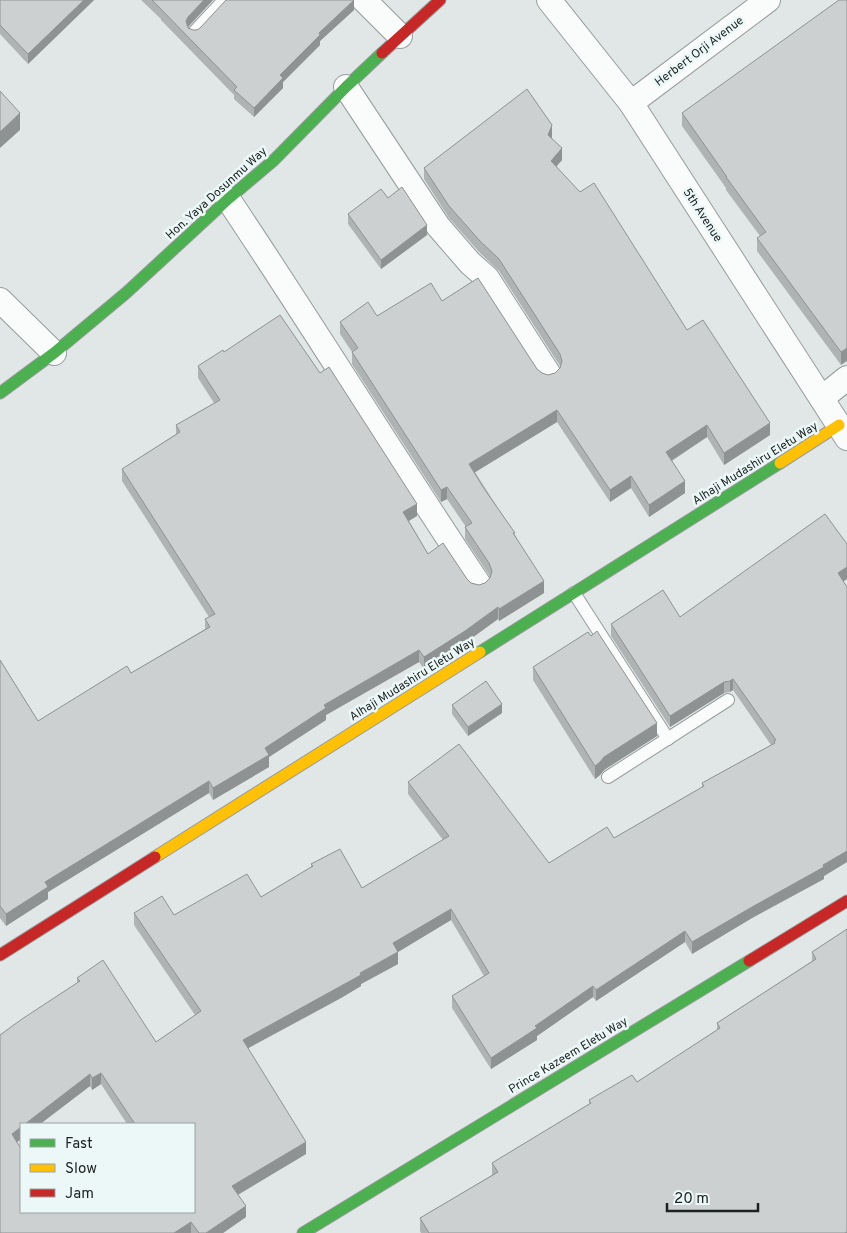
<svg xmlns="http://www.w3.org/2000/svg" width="847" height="1233" viewBox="0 0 847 1233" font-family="Overpass,sans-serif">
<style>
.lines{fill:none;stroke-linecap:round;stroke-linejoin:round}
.lane-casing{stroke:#979c9c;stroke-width:14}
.street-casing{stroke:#979c9c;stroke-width:26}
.fast-casing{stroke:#979c9c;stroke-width:13}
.slow-casing{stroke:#979c9c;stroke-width:13}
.jam-casing{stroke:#979c9c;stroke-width:13}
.lane{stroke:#fafbfb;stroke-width:12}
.street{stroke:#fafbfb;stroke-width:24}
.fast{stroke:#4caf50;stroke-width:11}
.slow{stroke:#ffc107;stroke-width:11}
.jam{stroke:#c62828;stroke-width:11}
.wall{fill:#afb3b4;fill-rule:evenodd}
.shaded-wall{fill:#8f9292}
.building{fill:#ccd0d1;stroke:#8f9292;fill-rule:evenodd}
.labels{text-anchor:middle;stroke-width:5;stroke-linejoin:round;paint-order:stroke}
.street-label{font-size:12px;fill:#1c2121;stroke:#ecf8f7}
</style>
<rect width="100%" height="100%" fill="#e1e7e7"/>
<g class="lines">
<defs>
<g id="lane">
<polyline points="194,32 224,0"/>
<polyline points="574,593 668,739"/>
<polyline points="608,777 728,700"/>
</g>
<g id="street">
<polyline points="364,0 400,36"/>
<polyline points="549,0 631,103 847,438"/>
<polyline points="346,87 438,226 470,263 487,278 548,373"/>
<polyline points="631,103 768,0"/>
<path d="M228 199C313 326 393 456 478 583"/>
<polyline points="0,300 54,353"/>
<polyline points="822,398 847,378"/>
</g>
<g id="fast">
<polyline points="0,393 54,353 126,293 228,199 274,160 346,87 382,53"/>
<polyline points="480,652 780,463"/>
<polyline points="303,1233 749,961"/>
</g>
<g id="slow">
<polyline points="780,463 839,425"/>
<polyline points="155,857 480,652"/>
</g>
<g id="jam">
<polyline points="382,53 440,0"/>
<polyline points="0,955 155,857"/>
<polyline points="749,961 847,901"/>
</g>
</defs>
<use href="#lane" class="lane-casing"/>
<use href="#street" class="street-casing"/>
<use href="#fast" class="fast-casing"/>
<use href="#slow" class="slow-casing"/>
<use href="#jam" class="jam-casing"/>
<use href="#lane" class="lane"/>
<use href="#street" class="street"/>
<use href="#fast" class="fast"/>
<use href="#slow" class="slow"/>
<use href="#jam" class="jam"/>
</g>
<g class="wall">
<polygon points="0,0 94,0 28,64 0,34"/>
<polygon points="141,0 213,0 188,27 188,28 193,30 354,10 320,41 320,45 283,82 283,88 254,117 234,99 234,95 161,20 161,19"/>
<polygon points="847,0 841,365 757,251 757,238 760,236 726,190 726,188 682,126 682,113"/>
<polygon points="552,137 552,138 562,160 556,166 687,330 770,435 724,465 707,437 672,461 685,493 649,517 631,488 610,502 557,422 475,472 515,535 544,593 499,621 498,619 465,643 424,669 419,662 326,715 326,720 269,757 269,767 213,800 209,793 48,892 48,899 6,926 0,918 0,660 38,721 131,673 205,629 205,619 209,617 122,481 122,469 176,434 176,425 214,403 198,378 198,366 417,516 409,521 428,554 467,579 471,583 479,585 485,583 490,578 489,575 465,539 465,527 466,527 447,499 441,502 352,364 352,352 340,334 340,322 377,316 442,301 542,373 548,375 555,373 560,368 560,366 499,271 480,253 449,218 424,179 424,168"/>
<polygon points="388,198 427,235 381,269 348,224 348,214"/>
<path d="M847 544V579L843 581 847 587V862L824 876V879L752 918 692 954 685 942 596 1001 593 997 537 1036V1040L491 1069 452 1008V996L484 976 451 920 398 952V964L361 984V986L341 998 248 1048 306 1154 238 1195 246 1217 223 1233H0V1035L77 983V978L156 1042 195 1015 134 925V913L174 915 261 897 311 867V864L362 888 443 840 408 794V782L549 863 614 838 702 787V783L771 745 733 690 730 692 724 693 670 727 611 636V624L680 617ZM101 1084 127 1124H194L21 1212 17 1142 90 1086 92 1090Z"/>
<polygon points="533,667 657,736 604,770 600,775 595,779 533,680"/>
<polygon points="452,705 502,713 468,736 452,714"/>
<polygon points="847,929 847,1233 421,1233 420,1231 420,1218 492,1175 492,1163 589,1104 589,1100 637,1082 717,1030 717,1023 812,961 812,952"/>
</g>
<g class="shaded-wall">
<polygon points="84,0 94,0 28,64 28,54"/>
<polygon points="204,0 213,0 188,27 186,21 188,17"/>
<polygon points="354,0 354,10 320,41 320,45 283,82 283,88 254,117 254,108 280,75 319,33"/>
<polygon points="20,113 20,130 0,148 0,132"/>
<polygon points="552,125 552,137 548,147 548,135"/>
<polygon points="562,148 562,160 551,173 551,161"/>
<polygon points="427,225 427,235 381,269 381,260"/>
<polygon points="847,348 847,361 841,365 841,352"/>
<polygon points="557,410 557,422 469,476 469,464"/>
<polygon points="770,423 770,435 724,465 724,453"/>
<polygon points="707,425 707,437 666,464 666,452"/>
<polygon points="631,476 631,488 610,502 610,490"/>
<polygon points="685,481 685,493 649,517 649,505"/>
<polygon points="447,487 447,499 441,502 441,490"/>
<polygon points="417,504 417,516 403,524 403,512"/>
<polygon points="847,567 847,579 838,585 838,573"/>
<polygon points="544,581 544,593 499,621 499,609"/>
<polygon points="498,607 498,619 465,643 424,669 424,657"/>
<polygon points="419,650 419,662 326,715 326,720 269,757 269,767 213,800 213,788 265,748 324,705"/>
<polygon points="733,679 733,690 730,692 730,681"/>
<polygon points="724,682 724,693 670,727 670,716"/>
<polygon points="502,704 502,713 468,736 468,727"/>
<polygon points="657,723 657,736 604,770 600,775 595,779 595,766 604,757"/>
<polygon points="209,781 209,793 48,892 48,899 6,926 6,914 45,882"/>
<polygon points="847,851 847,862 824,876 824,879 752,918 692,954 692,942"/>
<polygon points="451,909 451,920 393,955 393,943"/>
<polygon points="685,931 685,942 596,1001 596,990"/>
<polygon points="398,952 398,964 361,984 361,986 341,998 243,1051 243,1040"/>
<polygon points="593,986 593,997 537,1036 537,1040 491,1069 491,1058 535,1026"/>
<polygon points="101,1073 101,1084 92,1090 92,1078"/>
<polygon points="90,1074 90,1086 40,1124 25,1124"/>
<polygon points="21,1127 21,1139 12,1146 12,1134"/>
<polygon points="306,1142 306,1154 232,1198 232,1186"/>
<polygon points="246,1206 246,1217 223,1233 206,1233"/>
<polygon points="191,1222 191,1233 174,1233"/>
</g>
<g class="building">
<polygon points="0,0 84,0 28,54 0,25"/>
<polygon points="152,0 204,0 188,17 186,21 188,28 193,30 197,30 200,28 226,0 354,0 319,33 320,35 280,75 283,78 254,108 234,90 237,87"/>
<polygon points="839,0 847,0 847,348 841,352 757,238 766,232 726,177 727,177 682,113"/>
<polygon points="527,89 552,125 548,135 562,148 551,161 580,192 594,183 687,330 703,320 770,423 724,453 707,425 666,452 685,481 649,505 631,476 610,490 557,410 469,464 483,487 515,533 513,533 544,581 499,609 498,607 465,631 424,657 419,650 324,705 326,708 265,748 269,755 213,788 209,781 45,882 48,887 6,914 0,906 0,660 38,721 127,666 131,673 210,627 205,619 215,614 122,469 180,432 176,425 220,400 198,366 223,350 224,352 280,315 320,373 329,367 417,504 403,512 428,554 443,543 467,579 471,583 479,585 485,583 490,578 492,571 489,563 465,527 472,523 447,487 441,490 352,352 358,348 340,322 368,302 377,316 431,283 442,301 478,278 537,369 542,373 548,375 555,373 560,368 562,361 560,354 499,259 480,241 449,206 424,168"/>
<polygon points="0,91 20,113 0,132"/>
<polygon points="402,187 427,225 381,260 348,214 381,189 388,198"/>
<path d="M825 514 847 544V567L838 573 847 587V851L823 865 824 867 752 907 692 942 685 931 596 990 593 986 535 1026 537 1028 491 1058 452 996 489 973 451 909 393 943 398 952 360 973 361 975 341 986 243 1040 306 1142 232 1186 246 1206 206 1233H199L191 1222 174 1233H0V1035L22 1019 80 981 77 978 103 960 156 1042 201 1011 134 913 162 896 174 915 247 874 261 897 313 866 311 864 340 849 362 888 449 836 408 782 459 744 549 863 607 827 614 838 704 786 702 783 775 743 774 741 776 740 733 679 730 681 724 682 670 716 611 624 663 590 680 617ZM101 1073 135 1124H194V1212H21V1149L12 1134 21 1127V1124H25L90 1074 92 1078Z"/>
<polygon points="597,631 657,723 604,757 600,762 595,766 533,667 588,632 591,636"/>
<polygon points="486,681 502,704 468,727 452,705"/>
<polygon points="847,929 847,1232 845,1233 429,1233 420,1218 498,1172 492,1163 591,1103 589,1100 632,1075 637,1082 720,1028 717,1023 816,959 812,952"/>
</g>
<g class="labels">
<g class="street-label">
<text transform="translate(699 51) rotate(-37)" y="4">Herbert Orji Avenue</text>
<text transform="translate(216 193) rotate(-42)" y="4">Hon. Yaya Dosunmu Way</text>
<text transform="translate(703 215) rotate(57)" y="4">5th Avenue</text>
<text transform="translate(755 463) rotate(-32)" y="4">Alhaji Mudashiru Eletu Way</text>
<text transform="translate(412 679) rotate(-32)" y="4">Alhaji Mudashiru Eletu Way</text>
<text transform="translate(568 1055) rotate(-31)" y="4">Prince Kazeem Eletu Way</text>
</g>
</g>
<rect x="20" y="1123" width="175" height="90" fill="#ecf8f7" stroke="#99a2a1"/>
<rect x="30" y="1139" width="25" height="8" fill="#4caf50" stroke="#99a2a1"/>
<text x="65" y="1148" font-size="15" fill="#1c2121">Fast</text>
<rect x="30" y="1164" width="25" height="8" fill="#ffc107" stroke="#99a2a1"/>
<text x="65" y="1173" font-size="15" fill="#1c2121">Slow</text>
<rect x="30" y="1189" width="25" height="8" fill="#c62828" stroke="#99a2a1"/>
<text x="65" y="1198" font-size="15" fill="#1c2121">Jam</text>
<path d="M667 1203v8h91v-8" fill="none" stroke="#1c2121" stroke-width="2.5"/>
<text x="674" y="1203" font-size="15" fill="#1c2121" stroke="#ecf8f7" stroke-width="4" paint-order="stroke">20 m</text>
</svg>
